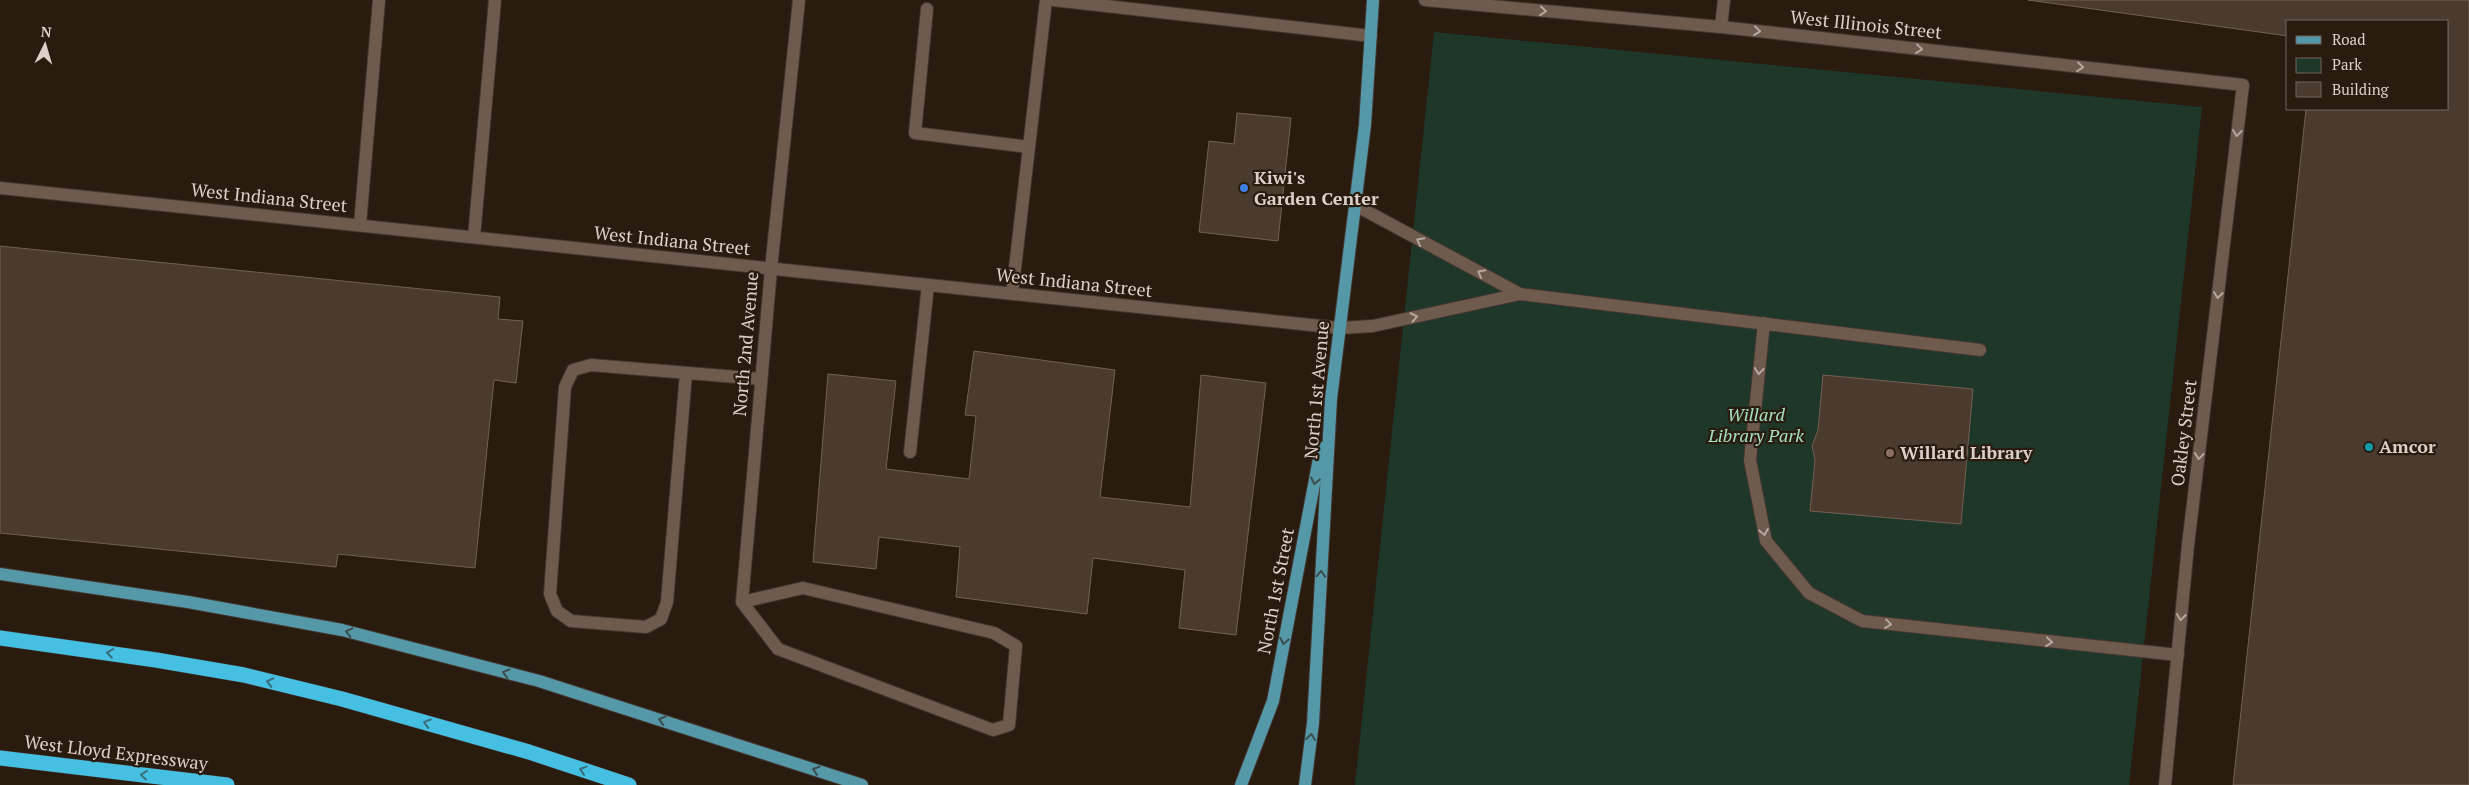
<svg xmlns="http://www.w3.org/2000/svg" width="2469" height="785" viewBox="0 0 2469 785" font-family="'PT Serif',serif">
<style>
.green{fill:#1f3729}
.building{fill:#4b3a2e;stroke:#736053}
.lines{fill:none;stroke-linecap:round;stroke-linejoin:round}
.minor-casing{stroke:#423630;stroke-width:14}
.major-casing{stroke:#423630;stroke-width:14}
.highway-casing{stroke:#423630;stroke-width:16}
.minor{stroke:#6e5b4e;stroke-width:12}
.major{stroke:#5598a7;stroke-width:12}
.highway{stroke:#45c0e3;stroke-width:15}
.oneway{stroke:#b6a89f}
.oneway2{stroke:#3b4d4c}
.oneway3{stroke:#386e79}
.shop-dot{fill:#3f7fe0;stroke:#2a1b0f;stroke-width:2}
.culture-dot{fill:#0f9aa8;stroke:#2a1b0f;stroke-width:2}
.education-dot{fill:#8d6e63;stroke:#2a1b0f;stroke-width:2}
.labels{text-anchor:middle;stroke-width:4.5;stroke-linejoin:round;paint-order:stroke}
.street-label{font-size:18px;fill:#dcd1ca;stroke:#2a1b0f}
.poi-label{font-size:18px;font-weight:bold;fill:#dcd1ca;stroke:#2a1b0f;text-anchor:start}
.park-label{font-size:18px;font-style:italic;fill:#a6e2bf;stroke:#2a1b0f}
</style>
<rect width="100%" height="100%" fill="#2a1b0f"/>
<polygon class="green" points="1434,32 2202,107 2129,785 1355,785"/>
<g class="building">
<polygon points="2028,0 2469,0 2469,785 2233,785 2306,109 2448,109 2448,21 2288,21 2288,36"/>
<polygon points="1237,113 1291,118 1278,241 1199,232 1209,141 1234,144"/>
<polygon points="0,246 500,297 498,319 523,321 516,383 494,380 475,568 338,554 336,567 0,533"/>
<polygon points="974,351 1115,370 1100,497 1190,507 1201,375 1266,383 1236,635 1179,628 1185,570 1093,558 1087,614 956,597 960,547 879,537 876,569 813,562 828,374 896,381 886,469 969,479 976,416 965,415"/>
<polygon points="1823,375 1973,389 1961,524 1810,511 1815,460 1812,446 1818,430"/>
</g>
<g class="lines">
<defs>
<g id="minor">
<polyline points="1053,0 1371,36"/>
<polyline points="1425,0 1721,27 2243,85 2188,545 2165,785"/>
<polyline points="927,9 915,133 1029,147"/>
<polyline points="1721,27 1724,0"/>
<polyline points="0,188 1340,328 1373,326 1520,294 1980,350"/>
<polyline points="1355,205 1520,294"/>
<polyline points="360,225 379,0"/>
<polyline points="474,237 495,0"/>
<polyline points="1012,294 1046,0"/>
<polyline points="1764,323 1750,460 1766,541 1809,593 1862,621 2178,655"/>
<polyline points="686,373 667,602 661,619 646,627 571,621 557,611 550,594 565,387 573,370 591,365 761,379"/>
<polyline points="910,452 928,285"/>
<polygon points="803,588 994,633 1016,646 1009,725 993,730 778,649 742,602"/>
<polyline points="742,602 771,269 799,0"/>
</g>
<g id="major">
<polyline points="0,574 188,602 342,630 539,681 862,785"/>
<polyline points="1241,785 1273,701 1321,448"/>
<polyline points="1305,785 1313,723 1331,399 1365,125 1373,0"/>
</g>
<g id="highway">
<polyline points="0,638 156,660 244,675 342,699 529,752 629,785"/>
<polyline points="0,758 227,785"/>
</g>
</defs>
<use href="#minor" class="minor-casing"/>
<use href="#major" class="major-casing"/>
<use href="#highway" class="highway-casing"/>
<use href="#minor" class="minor"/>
<use href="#major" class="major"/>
<use href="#highway" class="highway"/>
</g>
<defs><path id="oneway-chevron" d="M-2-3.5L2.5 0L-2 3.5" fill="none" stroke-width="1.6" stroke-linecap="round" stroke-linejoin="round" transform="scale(1.25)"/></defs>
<g class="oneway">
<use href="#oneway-chevron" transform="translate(1543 11) rotate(5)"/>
<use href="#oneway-chevron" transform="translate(1757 31) rotate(6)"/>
<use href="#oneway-chevron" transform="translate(1919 49) rotate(6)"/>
<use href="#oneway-chevron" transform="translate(2080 67) rotate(6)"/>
<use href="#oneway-chevron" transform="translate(2237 133) rotate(97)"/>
<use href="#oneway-chevron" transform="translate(1420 241) rotate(-152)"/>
<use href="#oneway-chevron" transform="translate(1481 273) rotate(-152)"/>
<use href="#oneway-chevron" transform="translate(2218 295) rotate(97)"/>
<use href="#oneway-chevron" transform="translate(1414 317) rotate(-12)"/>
<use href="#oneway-chevron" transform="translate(1759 371) rotate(96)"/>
<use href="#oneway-chevron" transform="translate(2199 456) rotate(97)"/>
<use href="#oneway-chevron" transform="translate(1764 532) rotate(79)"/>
<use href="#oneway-chevron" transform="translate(2181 617) rotate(96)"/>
<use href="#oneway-chevron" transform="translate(1888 624) rotate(7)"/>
<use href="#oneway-chevron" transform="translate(2049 642) rotate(6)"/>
</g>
<g class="oneway2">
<use href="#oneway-chevron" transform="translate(1315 481) rotate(101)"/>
<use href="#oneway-chevron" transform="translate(1321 574) rotate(-87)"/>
<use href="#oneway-chevron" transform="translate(349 632) rotate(-166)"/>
<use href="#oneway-chevron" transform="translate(1284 641) rotate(101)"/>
<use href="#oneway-chevron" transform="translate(506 673) rotate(-165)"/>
<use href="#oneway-chevron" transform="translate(662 720) rotate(-163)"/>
<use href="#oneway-chevron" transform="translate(1311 737) rotate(-83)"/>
<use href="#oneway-chevron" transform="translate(816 770) rotate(-162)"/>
</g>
<g class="oneway3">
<use href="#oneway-chevron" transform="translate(110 653) rotate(-172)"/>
<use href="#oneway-chevron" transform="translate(270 682) rotate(-166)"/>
<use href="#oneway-chevron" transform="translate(427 723) rotate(-164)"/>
<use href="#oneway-chevron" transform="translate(583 770) rotate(-162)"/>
<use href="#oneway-chevron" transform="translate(144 775) rotate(-173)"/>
</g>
<circle class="shop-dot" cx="1244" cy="188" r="5"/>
<circle class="culture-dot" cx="2369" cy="447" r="5"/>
<circle class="education-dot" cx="1890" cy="453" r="5"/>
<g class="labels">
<g class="street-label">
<text transform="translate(1866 25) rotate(6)" y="6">West Illinois Street</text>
<text transform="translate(269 198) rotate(6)" y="6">West Indiana Street</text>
<text transform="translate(672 241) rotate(6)" y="6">West Indiana Street</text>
<text transform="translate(1074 283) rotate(6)" y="6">West Indiana Street</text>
<text transform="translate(746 344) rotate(-85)" y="6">North 2nd Avenue</text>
<text transform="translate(1317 390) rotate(-85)" y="6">North 1st Avenue</text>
<text transform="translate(2184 433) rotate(-83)" y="6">Oakley Street</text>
<text transform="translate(1276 591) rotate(-79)" y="6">North 1st Street</text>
<text transform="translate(116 753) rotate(7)" y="6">West Lloyd Expressway</text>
</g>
<g class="poi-label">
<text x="1254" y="184">Kiwi's<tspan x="1254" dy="21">Garden Center</tspan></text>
<text x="2379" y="453">Amcor</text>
<text x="1900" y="459">Willard Library</text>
</g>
<g class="park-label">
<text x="1756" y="421">Willard<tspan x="1756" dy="21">Library Park</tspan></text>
</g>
</g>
<rect x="2286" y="20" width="162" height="90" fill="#2a1b0f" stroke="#71645a"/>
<rect x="2296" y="36" width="25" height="8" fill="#5598a7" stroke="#71645a"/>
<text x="2332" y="45" font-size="15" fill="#dcd1ca">Road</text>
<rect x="2296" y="58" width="25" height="15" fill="#1f3729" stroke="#71645a"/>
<text x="2332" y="70" font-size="15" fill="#dcd1ca">Park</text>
<rect x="2296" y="82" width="25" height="15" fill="#4b3a2e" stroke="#71645a"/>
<text x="2332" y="95" font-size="15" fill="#dcd1ca">Building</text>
<g transform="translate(45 45) rotate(5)" stroke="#2a1b0f" stroke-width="4" paint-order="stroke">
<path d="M0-4L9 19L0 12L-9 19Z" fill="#dcd1ca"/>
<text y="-8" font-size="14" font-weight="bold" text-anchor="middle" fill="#dcd1ca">N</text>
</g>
</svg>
